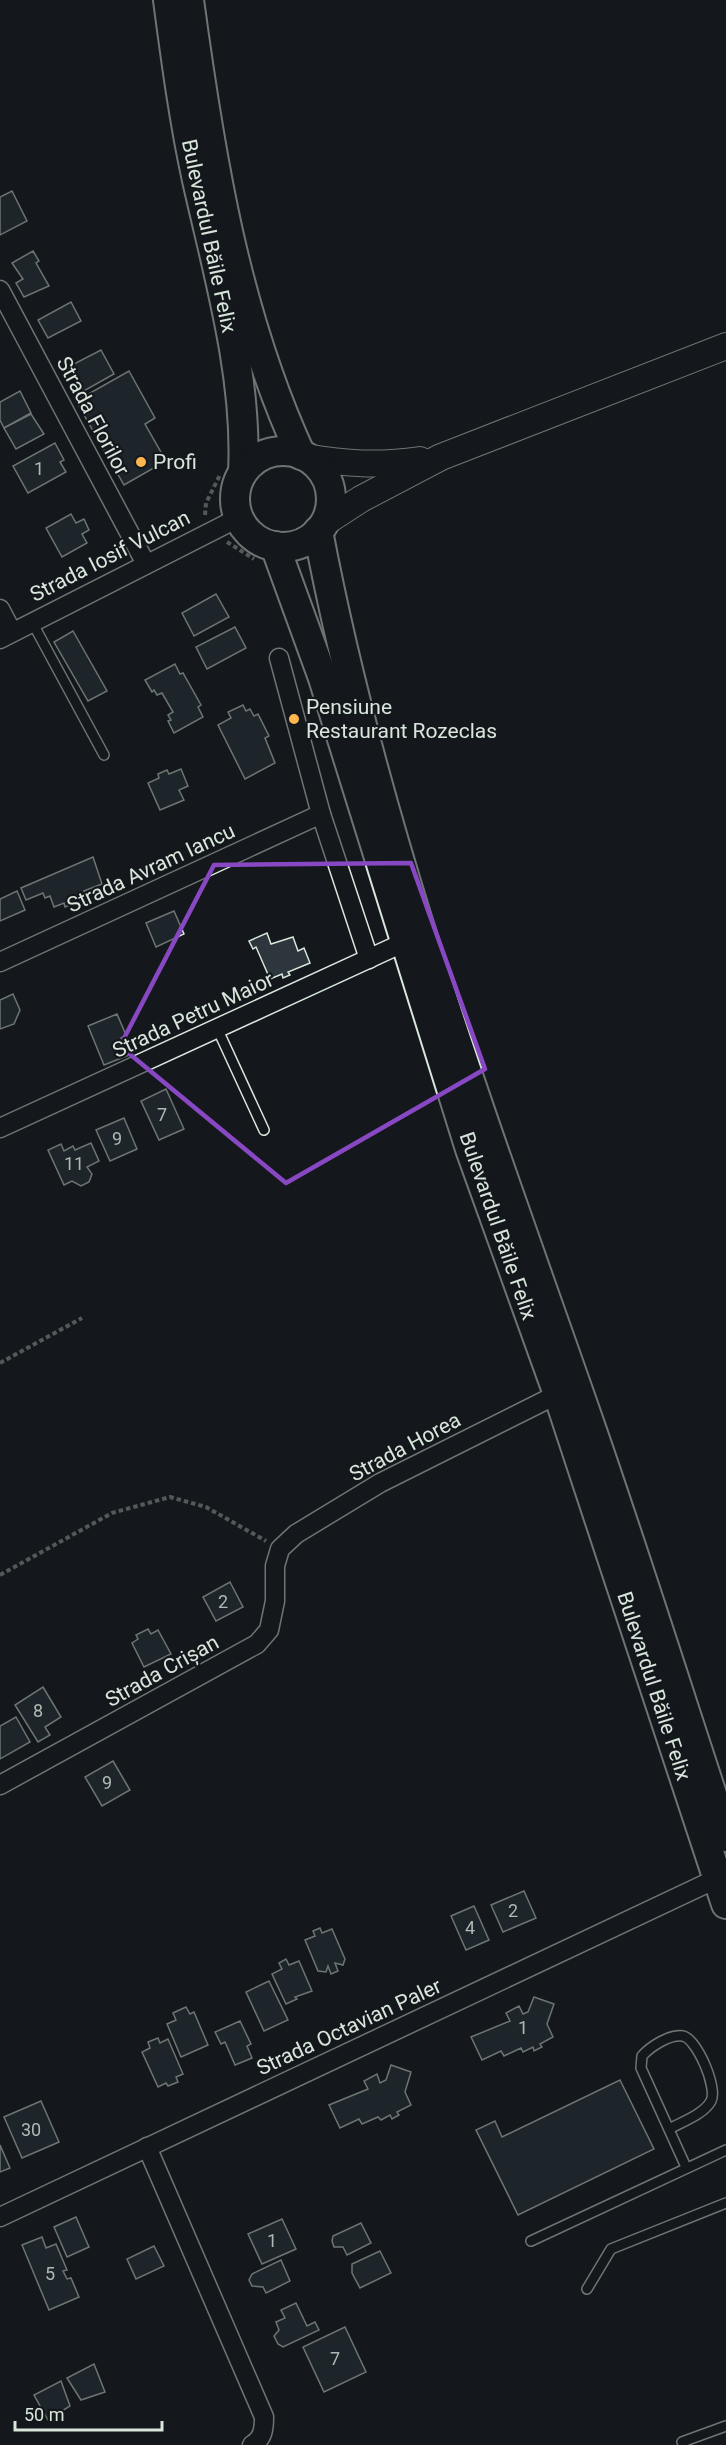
<svg xmlns="http://www.w3.org/2000/svg" width="726" height="2445" viewBox="0 0 726 2445" font-family="Roboto,sans-serif">
<style>
.building{fill:#2c363c;stroke:#d8e6dc;stroke-width:1.5}
.lines{fill:none;stroke-linecap:round;stroke-linejoin:round}
.lane-casing{stroke:#d8e6dc;stroke-width:12}
.street-casing{stroke:#d8e6dc;stroke-width:21}
.secondary-casing{stroke:#d8e6dc;stroke-width:28}
.primary-casing{stroke:#d8e6dc;stroke-width:32}
.path{stroke:#9da8a2;stroke-width:4;stroke-dasharray:4.5 3;stroke-linecap:butt}
.lane{stroke:#14181c;stroke-width:9}
.street{stroke:#14181c;stroke-width:18}
.secondary{stroke:#14181c;stroke-width:26}
.primary{stroke:#14181c;stroke-width:28}
.marked{fill:none;stroke:#8948c3;stroke-width:4.5;stroke-linejoin:round}
.poi-dot{fill:#ffb74d;stroke:#14181c;stroke-width:2}
.labels{text-anchor:middle;stroke-width:4.5;stroke-linejoin:round;paint-order:stroke}
.number-label{font-size:18px;fill:#adbab4}
.street-label{font-size:21px;fill:#d8e6dc;stroke:#14181c}
.poi-label{font-size:21px;fill:#d8e6dc;stroke:#14181c;text-anchor:start}
</style>
<rect width="100%" height="100%" fill="#14181c"/>
<g class="building">
<polygon points="12,191 27,221 0,235 0,197"/>
<polygon points="33,251 39,261 36,263 49,286 24,297 16,283 23,279 12,263"/>
<polygon points="71,302 81,321 48,338 38,320"/>
<polygon points="101,350 114,374 82,392 68,367"/>
<polygon points="129,371 155,418 145,424 166,461 124,485 76,401"/>
<polygon points="20,391 31,413 4,428 0,420 0,402"/>
<polygon points="31,414 44,434 16,449 4,428"/>
<polygon points="55,443 64,460 60,462 66,472 28,493 13,466"/>
<polygon points="71,514 76,523 84,519 89,530 82,534 87,543 62,557 46,528"/>
<polygon points="216,594 229,617 194,636 182,613"/>
<polygon points="235,627 246,648 207,669 196,647"/>
<polygon points="73,631 107,691 88,701 54,642"/>
<polygon points="175,664 180,674 183,673 201,705 198,707 203,717 174,733 168,721 171,720 168,715 173,712 162,693 157,695 154,690 152,692 145,680"/>
<polygon points="243,705 246,711 250,709 254,716 258,714 269,736 265,738 275,763 245,779 218,725 231,718 228,712"/>
<polygon points="181,769 188,786 179,790 184,800 160,810 148,783 159,778 158,774 167,770 169,774"/>
<polygon points="93,857 102,884 84,891 87,898 65,907 64,903 54,907 50,896 45,898 43,893 26,900 21,888"/>
<polygon points="17,891 25,910 0,921 0,899"/>
<polygon points="174,911 184,934 156,947 146,923"/>
<polygon points="267,933 271,944 293,937 298,951 304,948 310,963 288,972 290,975 283,978 282,974 270,979 256,947 253,949 249,941"/>
<polygon points="13,994 20,1010 14,1024 0,1029 0,1000"/>
<polygon points="117,1014 126,1035 121,1038 129,1055 104,1065 88,1026"/>
<polygon points="166,1089 184,1129 159,1140 141,1101"/>
<polygon points="124,1118 137,1149 110,1161 96,1130"/>
<polygon points="91,1143 99,1161 87,1167 92,1174 89,1182 81,1186 72,1181 64,1185 48,1150 61,1144 64,1151 73,1146 75,1150"/>
<polygon points="230,1582 243,1607 216,1621 203,1597"/>
<polygon points="148,1629 151,1634 158,1630 171,1654 144,1667 132,1643 138,1639 136,1635"/>
<polygon points="43,1687 61,1717 45,1727 50,1735 38,1742 15,1705"/>
<polygon points="16,1717 30,1742 0,1759 0,1726"/>
<polygon points="113,1761 130,1790 102,1806 85,1777"/>
<polygon points="524,1891 536,1918 503,1932 491,1905"/>
<polygon points="474,1906 489,1940 466,1950 451,1916"/>
<polygon points="320,1928 322,1933 332,1929 345,1959 343,1965 335,1963 338,1971 331,1974 328,1966 326,1972 318,1971 305,1940 315,1936 313,1931"/>
<polygon points="286,1959 289,1965 299,1961 312,1991 295,1997 297,1999 286,2004 272,1974 282,1969 279,1963"/>
<polygon points="269,1981 288,2020 264,2031 246,1992"/>
<polygon points="534,1997 554,2004 547,2024 553,2037 540,2044 542,2047 534,2051 533,2047 523,2052 521,2048 504,2056 501,2051 482,2060 471,2037 510,2021 506,2013 519,2006 523,2014 528,2012"/>
<polygon points="186,2007 190,2014 194,2012 208,2045 181,2057 167,2024 176,2020 173,2013"/>
<polygon points="240,2021 251,2044 247,2046 252,2058 235,2065 225,2042 221,2044 215,2032"/>
<polygon points="158,2038 160,2043 168,2039 183,2074 176,2077 178,2082 168,2086 166,2083 158,2087 142,2052 150,2048 148,2042"/>
<polygon points="391,2065 411,2072 405,2092 411,2105 397,2112 399,2115 392,2119 390,2115 381,2120 378,2117 362,2124 359,2119 340,2128 329,2105 368,2089 364,2081 377,2074 380,2083 386,2080"/>
<polygon points="620,2080 654,2149 518,2215 476,2130 495,2121 502,2137"/>
<polygon points="41,2101 59,2142 22,2158 4,2117"/>
<polygon points="0,2145 10,2168 0,2172"/>
<polygon points="76,2217 89,2247 67,2257 54,2227"/>
<polygon points="282,2219 296,2249 262,2264 248,2234"/>
<polygon points="361,2223 371,2243 347,2255 343,2247 334,2247 332,2241 333,2236"/>
<polygon points="42,2237 46,2248 56,2244 67,2270 63,2271 67,2279 71,2278 79,2297 49,2310 22,2245"/>
<polygon points="154,2246 164,2266 136,2279 127,2259"/>
<polygon points="380,2251 391,2273 360,2288 352,2273 352,2264"/>
<polygon points="281,2260 290,2281 266,2293 263,2287 252,2286 249,2280 252,2274"/>
<polygon points="296,2303 307,2326 315,2322 319,2330 283,2347 278,2344 274,2336 279,2330 276,2322 285,2318 281,2310"/>
<polygon points="345,2327 366,2372 324,2392 303,2347"/>
<polygon points="94,2364 105,2392 81,2400 67,2378"/>
<polygon points="61,2381 70,2406 48,2420 34,2395"/>
</g>
<g class="lines">
<defs>
<g id="lane">
<polyline points="32,622 104,755"/>
<polyline points="217,1028 264,1130"/>
<path d="M669 2129C682 2122 704 2114 711 2101 718 2088 697 2039 683 2036 669 2034 650 2047 642 2056L641 2068 686 2167"/>
<polyline points="531,2241 726,2150"/>
<polyline points="587,2289 611,2249 726,2203"/>
<polyline points="684,2445 682,2442 726,2426"/>
</g>
<g id="street">
<polyline points="0,290 146,564"/>
<polyline points="0,609 12,632"/>
<polyline points="0,639 238,518"/>
<polyline points="279,658 321,814 369,959"/>
<polyline points="0,962 321,814"/>
<polyline points="0,1128 405,942"/>
<polyline points="0,1785 257,1644 269,1630 275,1601 275,1566 280,1549 296,1534 380,1483 558,1394"/>
<path d="M147 2147 264 2417C264 2429 263 2439 252 2445"/>
<polyline points="0,2217 718,1878"/>
</g>
<g id="secondary">
<path d="M305 457C347 464 378 466 420 460"/>
<polyline points="324,523 361,499 441,457 726,346"/>
</g>
<g id="primary">
<path d="M168 0C176 60 184 121 197 180 218 274 248 376 243 472"/>
<path d="M189 0C210 155 235 312 301 455"/>
<circle cx="283" cy="499" r="48"/>
<path d="M318 531C376 836 486 1127 588 1419 636 1557 680 1698 726 1837"/>
<polyline points="275,546 323,678 470,1149 558,1394 726,1904"/>
</g>
</defs>
<use href="#lane" class="lane-casing"/>
<use href="#street" class="street-casing"/>
<use href="#secondary" class="secondary-casing"/>
<use href="#primary" class="primary-casing"/>
<g class="path">
<polyline points="205,515 206,503 220,475"/>
<polyline points="227,542 254,559"/>
<polyline points="0,1363 82,1318"/>
<polyline points="0,1575 112,1513 170,1497 206,1507 266,1541"/>
</g>
<use href="#lane" class="lane"/>
<use href="#street" class="street"/>
<use href="#secondary" class="secondary"/>
<use href="#primary" class="primary"/>
</g>
<path d="M0 0H726V2445H0ZM411 863 485 1069 286 1183 120 1046 214 865Z" fill="#14181c" fill-opacity=".55" fill-rule="evenodd"/>
<path class="marked" d="M411 863 485 1069 286 1183 120 1046 214 865Z"/>
<g class="poi-dot">
<circle cx="141" cy="462" r="6"/>
<circle cx="294" cy="719" r="6"/>
</g>
<g class="labels">
<g class="number-label">
<text x="39" y="475">1</text>
<text x="162" y="1121">7</text>
<text x="117" y="1145">9</text>
<text x="74" y="1170">11</text>
<text x="223" y="1608">2</text>
<text x="38" y="1717">8</text>
<text x="107" y="1789">9</text>
<text x="513" y="1917">2</text>
<text x="470" y="1934">4</text>
<text x="523" y="2034">1</text>
<text x="31" y="2136">30</text>
<text x="272" y="2247">1</text>
<text x="50" y="2280">5</text>
<text x="335" y="2365">7</text>
</g>
<g class="street-label">
<text transform="translate(209 236) rotate(78)" y="7">Bulevardul Băile Felix</text>
<text transform="translate(93 416) rotate(62)" y="7">Strada Florilor</text>
<text transform="translate(110 556) rotate(-27)" y="7">Strada Iosif Vulcan</text>
<text transform="translate(151 868) rotate(-25)" y="7">Strada Avram Iancu</text>
<text transform="translate(193 1015) rotate(-25)" y="7">Strada Petru Maior</text>
<text transform="translate(498 1226) rotate(71)" y="7">Bulevardul Băile Felix</text>
<text transform="translate(405 1447) rotate(-28)" y="7">Strada Horea</text>
<text transform="translate(162 1671) rotate(-29)" y="7">Strada Crișan</text>
<text transform="translate(654 1686) rotate(72)" y="7">Bulevardul Băile Felix</text>
<text transform="translate(349 2027) rotate(-25)" y="7">Strada Octavian Paler</text>
</g>
<g class="poi-label">
<text x="153" y="469">Profi</text>
<text x="306" y="714">Pensiune<tspan x="306" dy="24">Restaurant Rozeclas</tspan></text>
</g>
</g>
<path d="M15 2421v9h147v-9" fill="none" stroke="#d8e6dc" stroke-width="3"/>
<text x="24" y="2421" font-size="18" fill="#d8e6dc" stroke="#14181c" stroke-width="4.5" paint-order="stroke">50 m</text>
</svg>
